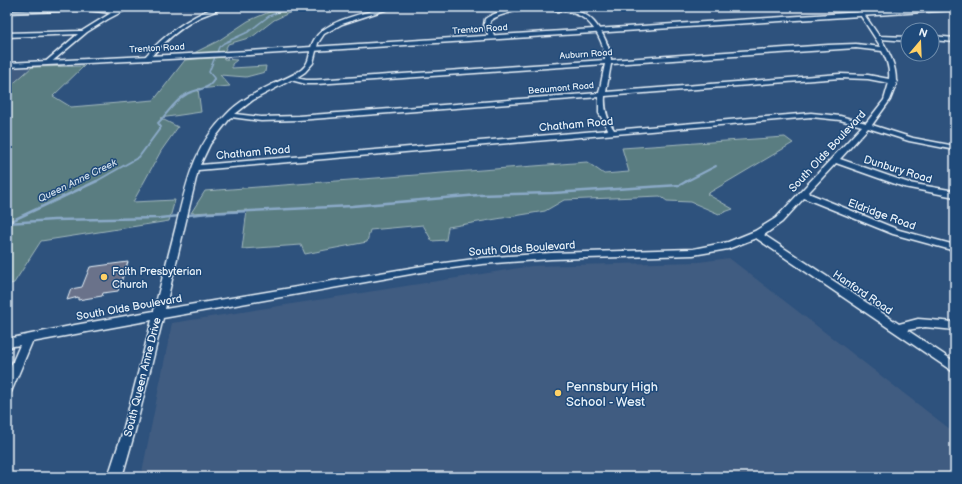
<svg xmlns="http://www.w3.org/2000/svg" width="962" height="484" viewBox="0 0 962 484" font-family="'Balsamiq Sans',sans-serif">
<style>
.built{fill:#405c81}
.green{fill:#5a7d81;stroke:#a1b7bc}
.lines{fill:none;stroke-linecap:round;stroke-linejoin:round}
.stream-far2{stroke:#8baac8;stroke-width:1.5}
.stream-far1{stroke:#8baac8;stroke-width:2}
.stream{stroke:#8baac8;stroke-width:2.5}
.building{fill:#6a728a;stroke:#e8f1f8}
.minor-casing{stroke:#e8f1f8;stroke-width:3}
.major-casing{stroke:#e8f1f8;stroke-width:3}
.minor{fill:#1f4a7a;fill-rule:evenodd}
.major{fill:#1f4a7a;fill-rule:evenodd}
.poi-dot{fill:#ffd166;stroke:#1f4a7a;stroke-width:1.5}
.labels{text-anchor:middle;stroke-width:3;stroke-linejoin:round;paint-order:stroke}
.far-street-label{font-size:9px;fill:#e8f1f8;stroke:#1f4a7a}
.far-water-label{font-size:10px;font-style:italic;fill:#d1dfec;stroke:#1f4a7a}
.street-label{font-size:11px;fill:#e8f1f8;stroke:#1f4a7a}
.poi-label{font-size:11px;fill:#e8f1f8;stroke:#1f4a7a;text-anchor:start}
.near-poi-label{font-size:13px;fill:#e8f1f8;stroke:#1f4a7a;text-anchor:start}
</style>
<rect width="100%" height="100%" fill="#2e527d"/>
<filter id="ink" filterUnits="userSpaceOnUse"><feTurbulence type="fractalNoise" baseFrequency=".025" numOctaves="2"/><feDisplacementMap in="SourceGraphic" scale="8" xChannelSelector="R" yChannelSelector="G"/><feConvolveMatrix kernelMatrix="1 2 1 2 8 2 1 2 1" color-interpolation-filters="sRGB"/></filter>
<g filter="url(#ink)">
<g class="built">
<polygon points="32,67 7,89 7,68"/>
<polygon points="729,258 955,433 955,477 141,477 172,323 532,266 699,262"/>
</g>
<g class="green">
<polygon points="281,7 302,7 274,20 252,37 228,44 224,52 194,53 218,41 248,21"/>
<polygon points="223,57 224,59 237,60 232,64 232,68 266,66 265,72 246,77 220,75 230,86 198,89 201,112 160,118 178,127 161,151 133,202 175,200 169,221 41,241 14,283 7,285 7,89 32,67 84,66 53,96 71,107 154,100 185,60"/>
<polygon points="785,137 793,143 707,194 733,209 719,214 691,202 667,201 660,196 564,200 545,211 448,227 446,240 432,241 423,225 370,230 367,242 305,254 301,245 242,249 247,210 191,213 205,191 587,162 604,174 629,172 622,148"/>
</g>
<g class="lines">
<polyline class="stream-far2" points="213,80 214,78 209,72 219,47 224,43 248,32 269,16 290,7"/>
<g class="stream-far1">
<path d="M95 182 139 157 161 127 158 123C167 114 175 100 187 94 196 89 210 90 214 79"/>
<polyline points="685,182 716,166"/>
</g>
<g class="stream">
<polyline points="9,222 97,181"/>
<polyline points="7,223 54,220 160,218 208,213 352,206 479,195 553,193 680,185 687,181"/>
</g>
</g>
<polygon class="building" points="128,262 118,291 103,293 102,296 78,300 78,297 67,300 71,289 82,287 90,267"/>
<g class="lines">
<defs>
<g id="minor">
<polygon points="125,7 131,7 108,19 87,32 49,64 44,63 78,34 7,37 7,33 82,31 111,13 87,10 7,13 7,11 87,8 117,10"/>
<path d="M216 7H223C216 12 206 14 198 18 178 29 163 43 148 60H144V58C165 34 187 18 216 7Z"/>
<path d="M387 7H394L342 24 324 34 318 43 313 63 305 72 296 78 306 80H316L605 60C605 45 595 24 580 16 560 6 508 7 490 21V25L495 38 490 39 484 25 485 19C506 4 560 2 584 14 598 21 610 45 611 60L828 45 856 44 881 47 855 7H859L879 36 908 37V41L881 39C889 52 896 65 896 81L897 82 890 100 872 125 913 138 955 146V150L909 141 868 128 840 159 909 183 955 191V197L904 187 836 163 808 193 899 230 955 245V251L893 234 804 198 782 222 764 235 899 324 918 319 955 322V330L925 327 907 330 955 362V373L756 238 728 249 693 255 551 259 482 264 422 272 163 318 135 431 122 477H108L123 431 152 320 32 342 11 392 7 393V375L20 345 7 347V339L75 325 154 311C161 283 169 254 176 226 187 183 193 147 226 115 238 102 255 93 271 85 281 80 292 76 301 70 312 62 308 50 314 40 325 20 366 13 387 7ZM856 48 882 51C887 60 890 69 889 79L868 75 840 74 606 92 611 64ZM605 64 599 93 298 116 261 117 235 114 253 100 291 80 306 84H316ZM840 78 868 79 889 83 884 100 866 123 840 116 811 113 614 130C607 119 604 109 605 96ZM599 97V113L608 130 200 165 210 144 231 117 261 121 298 120ZM811 117 840 120 862 126 776 218 755 231 728 242 693 249 551 253 482 258 422 266 165 309 198 170Z"/>
<polygon points="932,36 955,38 955,42 932,40"/>
</g>
<polygon id="major" points="940,7 955,7 955,10 249,55 7,67 7,63 249,51"/>
</defs>
<use href="#minor" class="minor-casing"/>
<use href="#major" class="major-casing"/>
<use href="#minor" class="minor"/>
<use href="#major" class="major"/>
</g>
</g>
<g class="poi-dot">
<circle cx="104" cy="277" r="4"/>
<circle cx="558" cy="393" r="4"/>
</g>
<g class="labels">
<g class="far-street-label">
<text transform="translate(480 29) rotate(-4)" y="3">Trenton Road</text>
<text transform="translate(157 48) rotate(-3)" y="3">Trenton Road</text>
<text transform="translate(586 54) rotate(-4)" y="3">Auburn Road</text>
<text transform="translate(561 88) rotate(-5)" y="3">Beaumont Road</text>
</g>
<g class="far-water-label">
<text transform="translate(77 180) rotate(-26)" y="4">Queen Anne Creek</text>
</g>
<g class="street-label">
<text transform="translate(576 124) rotate(-5)" y="4">Chatham Road</text>
<text transform="translate(827 151) rotate(-47)" y="4">South Olds Boulevard</text>
<text transform="translate(253 152) rotate(-5)" y="4">Chatham Road</text>
<text transform="translate(898 169) rotate(17)" y="4">Dunbury Road</text>
<text transform="translate(882 214) rotate(20)" y="4">Eldridge Road</text>
<text transform="translate(522 248) rotate(-4)" y="4">South Olds Boulevard</text>
<text transform="translate(863 292) rotate(34)" y="4">Hanford Road</text>
<text transform="translate(129 307) rotate(-10)" y="4">South Olds Boulevard</text>
<text transform="translate(142 377) rotate(-76)" y="4">South Queen Anne Drive</text>
</g>
<g class="poi-label">
<text x="112" y="275">Faith Presbyterian<tspan x="112" dy="13">Church</tspan></text>
</g>
<g class="near-poi-label">
<text x="566" y="391">Pennsbury High<tspan x="566" dy="15">School - West</tspan></text>
</g>
</g>
<rect width="962" height="484" fill="none" stroke="#1f4a7a" stroke-width="24"/>
<rect x="12" y="12" width="938" height="460" fill="none" stroke="#e8f1f8" stroke-width="1.5" filter="url(#ink)"/>
<g transform="translate(920 42) rotate(19)"><circle r="19" fill="#1f4a7a" stroke="#6f8dac"/>
<path d="M0-3L7 15L0 10L-7 15Z" fill="#ffd166"/>
<text y="-6" font-size="11" font-weight="bold" text-anchor="middle" fill="#e8f1f8">N</text>
</g>
</svg>
